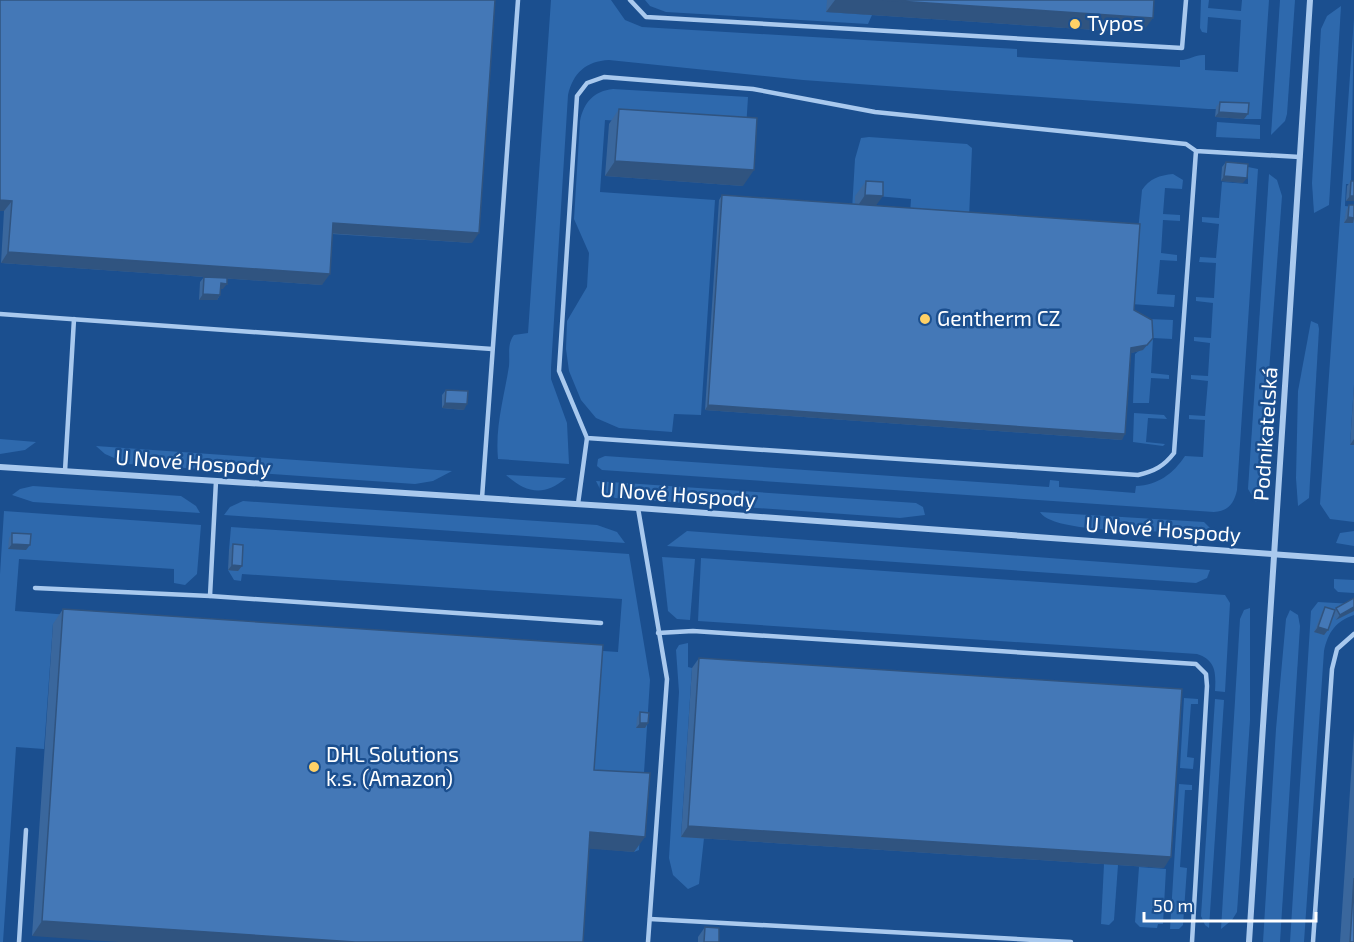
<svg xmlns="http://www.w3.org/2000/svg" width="1354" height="942" viewBox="0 0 1354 942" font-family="'Exo 2',sans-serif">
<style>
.green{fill:#2e69ad}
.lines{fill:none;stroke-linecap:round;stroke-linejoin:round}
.service{stroke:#a9c9ee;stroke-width:4.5}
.minor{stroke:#a9c9ee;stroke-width:6}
.wall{fill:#3a679d}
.shaded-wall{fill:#305480}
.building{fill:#4478b7;stroke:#305480;stroke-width:1.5}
.poi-dot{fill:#ffd166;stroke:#1b4f8f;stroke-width:2}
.labels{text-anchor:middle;stroke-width:5;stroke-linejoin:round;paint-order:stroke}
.poi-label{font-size:21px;fill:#fff;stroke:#1b4f8f;text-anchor:start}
.street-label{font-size:21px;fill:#fff;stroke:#1b4f8f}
</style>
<rect width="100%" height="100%" fill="#1b4f8f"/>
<g class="green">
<path d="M551 0H611L625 20 642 27 1017 49V57L1180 67V60C1190 60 1196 54 1205 55V70L1238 72 1241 20 1208 17 1207 33 1202 32 1200 28 1201 0H1209L1208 8 1241 11 1242 0H1269L1261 119H1244V109H1208L803 80 609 60C586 61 573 73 568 95L551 368V379L567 423 569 464 498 459C495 426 504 398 509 366 510 355 507 344 514 335L528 333Z"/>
<polygon points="645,0 827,0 827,12 872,15 868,24 666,12 650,6"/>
<polygon points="1280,0 1295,0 1287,114 1285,121 1271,135"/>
<polygon points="1341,6 1329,205 1314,213 1312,183 1321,29 1327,16"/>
<polygon points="1354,18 1351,184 1346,184 1345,206 1354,207 1354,385 1350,444 1354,445 1354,522 1330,519 1320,504"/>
<path d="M613 89 748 97 746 129 605 120 600 192 715 200 701 415 674 414 672 432 619 428 596 418 581 400 569 371 566 349 567 321 587 287 589 253 574 219 580 121C584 102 594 91 613 89Z"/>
<polygon points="1217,122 1260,125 1260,139 1216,137"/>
<polygon points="869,137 967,144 972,148 969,218 910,214 911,199 876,196 852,210 855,159 861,138"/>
<path d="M1248 167 1258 169 1237 490C1234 504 1228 511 1214 512L602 470 597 466 598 459 605 456 1049 487 1050 480 1059 481V487L1135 493 1136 486C1158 485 1173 474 1185 456L1203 457 1205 420 1189 419V415L1205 416 1208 381 1191 379V375L1208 376 1210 343 1194 341V337L1211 338 1213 303 1196 301V297L1214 298 1216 263 1199 262 1200 257 1216 258 1219 224 1202 222V217L1219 218 1222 182 1248 184Z"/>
<path d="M1173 174 1183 180 1182 189 1165 188 1163 214 1180 215V221L1163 220 1161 253 1177 255V261L1160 260 1157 294 1175 295 1174 307 1131 304 1142 190C1149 179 1160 175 1173 174Z"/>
<polygon points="1269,174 1277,180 1282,196 1260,493 1256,502 1248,489"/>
<polygon points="1148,319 1173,320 1172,339 1153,338 1151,373 1169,375 1169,379 1151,378 1149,403 1133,403 1135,354 1149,343"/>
<polygon points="1311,321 1318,324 1319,329 1309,498 1298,506 1296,478 1298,391"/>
<polygon points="1134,413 1164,415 1167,419 1148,418 1146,442 1165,444 1163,446 1133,442"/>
<polygon points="0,439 36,442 25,450 0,454"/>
<polygon points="96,446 452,471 433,481 415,484 128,464 105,454"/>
<path d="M506 475 566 478C544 497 526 493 506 475Z"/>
<polygon points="596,481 916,503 923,507 925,515 900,518 615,498 600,489"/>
<polygon points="33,486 181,496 196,506 200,513 33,502 12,495 20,489"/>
<polygon points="243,501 597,525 617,532 625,543 224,515 230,507"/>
<polygon points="4,511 201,525 197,574 185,585 174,583 174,569 19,559 15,611 140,620 53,624 44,749 16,747 3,942 0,942 0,574"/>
<path d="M1040 512 1204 522 1213 531C1184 531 1054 536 1040 512Z"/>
<polygon points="231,527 629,554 650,680 639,850 634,852 639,789 584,785 365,635 618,652 622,599 242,574 241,581 234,580 228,570 238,571 229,550"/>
<polygon points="687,531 1210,570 1207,578 1196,583 667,546"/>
<polygon points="1354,531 1354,546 1336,543 1340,533"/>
<polygon points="662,557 695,559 690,620 677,619 668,611"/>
<path d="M701 558 1225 595 1230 603 1225 692 1215 691C1216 673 1216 660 1197 654L698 621Z"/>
<polygon points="1334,579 1354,580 1354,593 1338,592 1334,588"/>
<path d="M1318 602 1354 604V615C1336 621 1328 632 1324 651L1304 942H1290L1311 611Z"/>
<polygon points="1250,608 1250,720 1237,912 1232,920 1221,929 1240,619 1244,610"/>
<polygon points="1290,610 1298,615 1300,626 1280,942 1263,942 1276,729 1286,619"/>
<polygon points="688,643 688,667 692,668 681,836 704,838 699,884 688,889 673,875 669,858 679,692 676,650 679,645"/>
<polygon points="1184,698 1198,699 1198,704 1191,704 1187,757 1194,758 1193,769 1180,768"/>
<polygon points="1215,699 1224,700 1209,928 1205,925 1201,916"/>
<polygon points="1179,784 1192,785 1192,790 1185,790 1180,867 1187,868 1183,925 1179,929 1170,929"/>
<polygon points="1104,864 1118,865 1114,920 1109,925 1101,924"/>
<polygon points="1139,867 1166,869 1163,924 1158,924 1157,928 1140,927 1135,922"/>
</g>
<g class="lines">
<g class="service">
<polyline points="630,0 646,17 1182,48 1186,0"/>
<path d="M1196 151 1186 144 875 112 753 89 604 77 587 83 577 96 559 371 587 438 1138 475C1155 471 1164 466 1174 453L1196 151 1300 157"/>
<polyline points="0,314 492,349"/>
<polyline points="65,471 74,319"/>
<polyline points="482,498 518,0"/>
<polyline points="578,504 587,438"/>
<polyline points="638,508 667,679 648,942"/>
<polyline points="35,588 210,596 601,623"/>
<polyline points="210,596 216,481"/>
<polyline points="658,633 693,631 1196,664 1206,674 1207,686 1192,942"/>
<polyline points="650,919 1071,942"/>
<polyline points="19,942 26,830"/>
<polyline points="1313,942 1332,669 1337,649 1354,634"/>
</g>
<g class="minor">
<polyline points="0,467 638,508 1354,560"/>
<polyline points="1249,942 1310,0"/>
</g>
</g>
<g class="wall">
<polygon points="0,0 472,243 332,234 322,285 1,263 4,211 0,211"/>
<polygon points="827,0 1154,0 1142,33 826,12"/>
<polygon points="1220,102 1244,119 1215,117 1216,107"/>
<polygon points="619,109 743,186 605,176 609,124"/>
<polygon points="1226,162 1243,183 1221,181 1222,167"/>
<polygon points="866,181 876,206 1134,310 1143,350 1131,353 1122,440 705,410 719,200 722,195 855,204 855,196"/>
<polygon points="1351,181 1354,201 1346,201 1347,186"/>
<polygon points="1349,205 1354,205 1354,222 1353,223 1344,223 1346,210"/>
<polygon points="204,277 223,289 221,289 220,295 217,300 199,300 200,282"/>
<polygon points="1354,385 1354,445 1350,445"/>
<polygon points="446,390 464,410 442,408 442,395"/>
<polygon points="12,533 30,545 26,550 8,549 9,538"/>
<polygon points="233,544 242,566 238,571 228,570 229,550"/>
<polygon points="1354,598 1336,620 1334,615 1324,635 1314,632 1322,612 1325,607 1334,610 1336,608"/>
<polygon points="63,609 594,770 634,852 589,848 32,936 53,624"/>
<polygon points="699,658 1164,868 681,837 692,668"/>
<polygon points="640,712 648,723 645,728 636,728 637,718"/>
<polygon points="1354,730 1354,942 1340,942"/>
<polygon points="705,927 719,942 698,942 698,937"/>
</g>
<g class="shaded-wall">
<polygon points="835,0 883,0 1153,18 1142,33 826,12"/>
<polygon points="1219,112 1248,114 1244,119 1215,117"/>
<polygon points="615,161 754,170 743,186 605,176"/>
<polygon points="1224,176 1247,178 1243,183 1221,181"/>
<polygon points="865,195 883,196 872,211 855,210"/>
<polygon points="1350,196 1354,196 1354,201 1346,201"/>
<polygon points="0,200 12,201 4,211 0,211"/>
<polygon points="1348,217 1354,218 1353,223 1344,223"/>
<polygon points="333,223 479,233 472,243 326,233"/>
<polygon points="8,252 330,274 322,285 1,263"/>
<polygon points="221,283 227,284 223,289 218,289"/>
<polygon points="203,294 220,295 217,300 199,300"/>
<polygon points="1153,338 1143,350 1128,354 1131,348"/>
<polygon points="445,403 467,404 464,410 442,408"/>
<polygon points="708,405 1125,434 1122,440 705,410"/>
<polygon points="1354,439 1354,445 1350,445"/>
<polygon points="12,544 30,545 26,550 8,549"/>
<polygon points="232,565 242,566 238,571 228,570"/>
<polygon points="1354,607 1354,611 1336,620 1340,615"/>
<polygon points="1318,627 1328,630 1324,635 1314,632"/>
<polygon points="640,723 648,723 645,728 636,728"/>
<polygon points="688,826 1171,857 1164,868 681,837"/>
<polygon points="590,832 645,837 634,852 579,848"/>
<polygon points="42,921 355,942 118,942 32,936"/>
</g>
<g class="building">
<polygon points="0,0 495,0 479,233 333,223 330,274 8,252 12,201 0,200"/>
<polygon points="883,0 1154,0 1153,18"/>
<polygon points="1220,102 1249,103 1248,114 1219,112"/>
<polygon points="619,109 757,118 754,170 615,161"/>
<polygon points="1226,162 1248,164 1247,178 1224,176"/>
<polygon points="866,181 883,182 883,196 865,195"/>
<polygon points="1351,181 1354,181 1354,196 1350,196"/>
<polygon points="722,195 1140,224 1134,310 1152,320 1153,338 1147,345 1131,348 1125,434 708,405"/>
<polygon points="1349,205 1354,205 1354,218 1348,217"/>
<polygon points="204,277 227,278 227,284 221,283 220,295 203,294"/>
<polygon points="446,390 468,391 467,404 445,403"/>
<polygon points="12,533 31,534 30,545 12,544"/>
<polygon points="233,544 243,545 242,566 232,565"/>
<polygon points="1354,598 1354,607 1340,615 1336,608"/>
<polygon points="1325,607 1335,610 1328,630 1318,627"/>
<polygon points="63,609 603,645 594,770 650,773 645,837 590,832 583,942 355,942 42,921"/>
<polygon points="699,658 1182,689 1171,857 688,826"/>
<polygon points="640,712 649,713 648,723 640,723"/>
<polygon points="1354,878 1354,942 1350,942"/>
<polygon points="705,927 719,928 719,942 704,942"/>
</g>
<g class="poi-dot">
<circle cx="1075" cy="24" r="6"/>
<circle cx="925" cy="319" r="6"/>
<circle cx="314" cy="767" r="6"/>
</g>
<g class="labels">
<g class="poi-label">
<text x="1087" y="31">Typos</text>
<text x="937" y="326">Gentherm CZ</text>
<text x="326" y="762">DHL Solutions<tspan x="326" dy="24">k.s. (Amazon)</tspan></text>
</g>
<g class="street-label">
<text transform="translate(1266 434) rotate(-86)" y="7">Podnikatelská</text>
<text transform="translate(193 463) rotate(4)" y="7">U Nové Hospody</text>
<text transform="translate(678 495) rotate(4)" y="7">U Nové Hospody</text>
<text transform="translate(1163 530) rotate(4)" y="7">U Nové Hospody</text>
</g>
</g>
<path d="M1144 912v9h172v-9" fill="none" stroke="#ffffff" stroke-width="3"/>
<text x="1153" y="912" font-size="18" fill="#ffffff" stroke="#1b4f8f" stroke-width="4.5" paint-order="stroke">50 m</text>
</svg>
